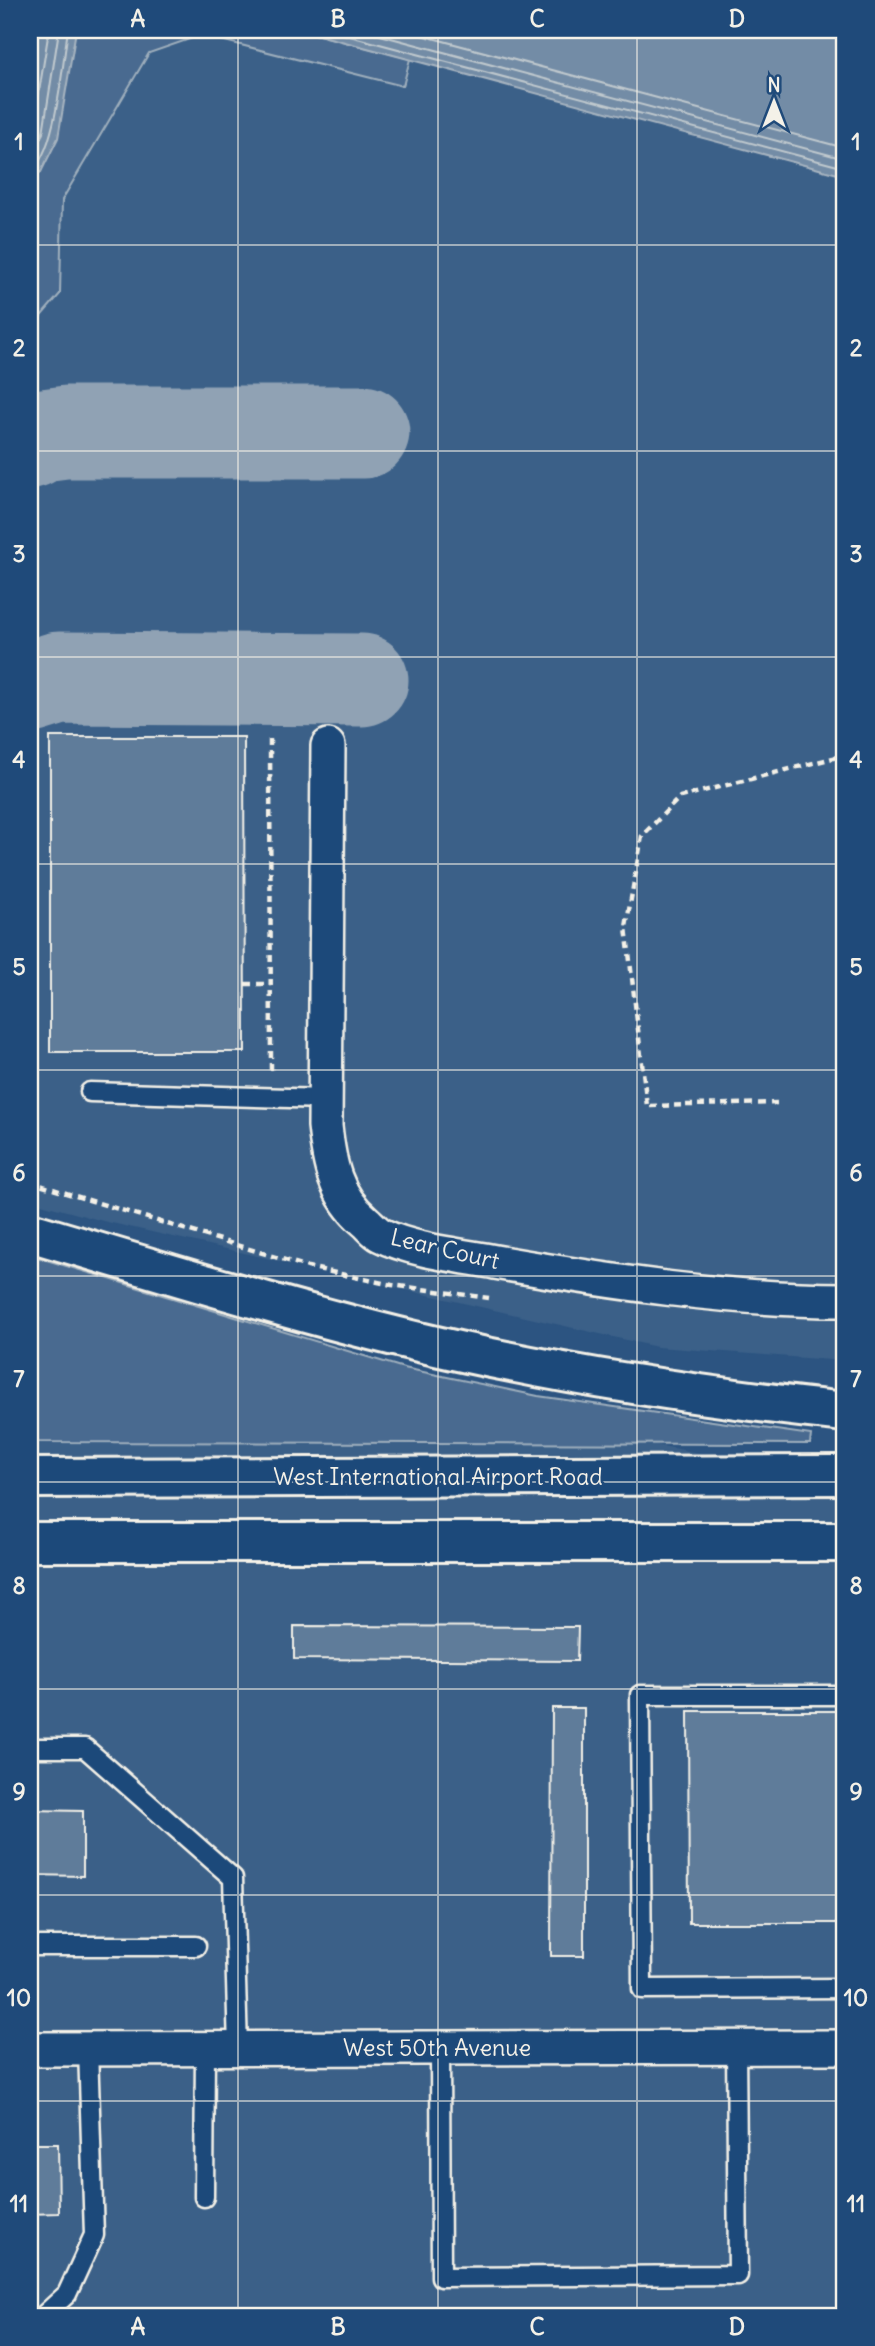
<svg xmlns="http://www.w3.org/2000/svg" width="875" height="2346" viewBox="0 0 875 2346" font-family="Delius,sans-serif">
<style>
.built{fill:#3b6088}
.green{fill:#496b90;stroke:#9eaebc;stroke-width:2}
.water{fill:#738ca6;stroke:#a7b4c0;stroke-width:2}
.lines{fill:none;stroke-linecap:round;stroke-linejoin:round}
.shore{stroke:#c0c9ce;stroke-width:2}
.taxiway{stroke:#90a2b4;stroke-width:93}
.building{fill:#5e7b9a;stroke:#f4f1e8;stroke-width:2}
.lane-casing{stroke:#f4f1e8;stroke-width:23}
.street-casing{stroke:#f4f1e8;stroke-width:38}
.primary-casing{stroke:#f4f1e8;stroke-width:44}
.path{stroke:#f4f1e8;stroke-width:4.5;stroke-dasharray:7 5;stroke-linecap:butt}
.lane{stroke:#1f4a7a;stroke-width:18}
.street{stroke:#1f4a7a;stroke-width:33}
.primary{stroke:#1f4a7a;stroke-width:38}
.grid{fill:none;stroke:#f4f1e8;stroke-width:2;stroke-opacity:0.55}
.labels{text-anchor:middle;stroke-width:5;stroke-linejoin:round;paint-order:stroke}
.street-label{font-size:23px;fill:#f4f1e8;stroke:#1f4a7a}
.neatline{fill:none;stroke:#f4f1e8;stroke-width:2.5}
.grid-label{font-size:23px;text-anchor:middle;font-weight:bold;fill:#f4f1e8}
</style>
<rect width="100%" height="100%" fill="#2c5481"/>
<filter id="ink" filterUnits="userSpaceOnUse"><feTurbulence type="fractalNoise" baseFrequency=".0143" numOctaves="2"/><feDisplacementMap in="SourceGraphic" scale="14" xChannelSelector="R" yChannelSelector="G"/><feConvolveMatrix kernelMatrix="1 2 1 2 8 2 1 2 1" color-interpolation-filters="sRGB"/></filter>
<g filter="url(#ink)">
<g class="built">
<polygon points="30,30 845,30 845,1361 657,1347 103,1221 30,1201"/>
<polygon points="30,1331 108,1340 845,1481 845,2316 30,2316"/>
</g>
<g class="green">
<polygon points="76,30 300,30 410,59 403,86 201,35 149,53 62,200 60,294 30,329 30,213 35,206 30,202 30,177 41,172"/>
<polygon points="30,1255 404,1368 538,1396 811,1435 810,1444 30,1442"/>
</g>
<g class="water">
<polygon points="30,30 76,30 58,138 41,172 30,177"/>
<polygon points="300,30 845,30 845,176"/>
</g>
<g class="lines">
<g class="shore">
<polyline points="327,30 845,168"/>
<polyline points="361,30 845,159"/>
<polyline points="402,30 845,148"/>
<polyline points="30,136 33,129 49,30"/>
<polyline points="30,160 43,133 59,30"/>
<path d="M30 170C56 158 63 58 68 30"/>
</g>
<g class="taxiway">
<polyline points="30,442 43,435 66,432 363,432"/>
<polyline points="30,687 59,678 362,680"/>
</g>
</g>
<g class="building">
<polygon points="50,737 244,737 245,1052 50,1052"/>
<polygon points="294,1626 578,1627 577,1661 294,1659"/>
<polygon points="552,1708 584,1708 584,1956 551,1956"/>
<polygon points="688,1711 845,1711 845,1923 689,1923"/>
<polygon points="30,1810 83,1811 83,1876 30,1875"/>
<polygon points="30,2144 58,2144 59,2213 30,2214"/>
</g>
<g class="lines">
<defs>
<g id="lane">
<polyline points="90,1092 325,1099"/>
<polyline points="845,1695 640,1695 642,1989 845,1988"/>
<polyline points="30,1748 85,1748 233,1878 238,2049"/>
<polyline points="30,1946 196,1946"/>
<polyline points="440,2048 441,2277 738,2275 736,2047"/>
<polyline points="204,2197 205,2049"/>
<polyline points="43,2316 67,2294 94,2235 88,2049"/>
</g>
<g id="street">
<path d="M328 746 325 1126C329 1163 335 1196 365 1221 370 1225 375 1232 381 1235 410 1250 463 1256 495 1262 611 1282 728 1300 845 1300"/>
<polyline points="30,2049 845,2047"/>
</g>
<g id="primary">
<path d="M30 1232C172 1274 314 1319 458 1351 586 1379 715 1398 845 1412"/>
<polyline points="30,1478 845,1475"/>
<polyline points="30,1542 845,1542"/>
</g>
</defs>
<use href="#lane" class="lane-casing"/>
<use href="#street" class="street-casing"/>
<use href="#primary" class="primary-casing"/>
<g class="path">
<polyline points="270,739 271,1072"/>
<polyline points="245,984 271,984"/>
<polyline points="777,1103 647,1106 626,927 642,836 680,797 845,755"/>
<polyline points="30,1182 308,1267 392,1285 489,1298"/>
</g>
<use href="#lane" class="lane"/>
<use href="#street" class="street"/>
<use href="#primary" class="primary"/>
</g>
</g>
<path class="grid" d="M238 30V2316M438 30V2316M637 30V2316M30 245H845M30 451H845M30 657H845M30 864H845M30 1070H845M30 1276H845M30 1482H845M30 1689H845M30 1895H845M30 2101H845"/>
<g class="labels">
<g class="street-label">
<text transform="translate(445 1249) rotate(13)" y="8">Lear Court</text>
<text x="438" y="1485">West International Airport Road</text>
<text x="437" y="2056">West 50th Avenue</text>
</g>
</g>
<rect width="875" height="2346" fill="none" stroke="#1f4a7a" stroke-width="77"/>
<g transform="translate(774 102)" stroke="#1f4a7a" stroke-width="5" paint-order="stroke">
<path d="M0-5L12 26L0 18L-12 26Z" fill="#f4f1e8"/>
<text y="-10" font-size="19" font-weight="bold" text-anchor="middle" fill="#f4f1e8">N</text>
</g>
<rect x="38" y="38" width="798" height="2270" class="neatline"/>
<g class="grid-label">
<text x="138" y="27">A</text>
<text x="338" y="27">B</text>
<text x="537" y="27">C</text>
<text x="737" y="27">D</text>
<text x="19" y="150">1</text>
<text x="856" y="150">1</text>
<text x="19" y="356">2</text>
<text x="856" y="356">2</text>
<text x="19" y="562">3</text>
<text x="856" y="562">3</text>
<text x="19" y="768">4</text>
<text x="856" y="768">4</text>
<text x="19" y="975">5</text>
<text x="856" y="975">5</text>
<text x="19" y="1181">6</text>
<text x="856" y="1181">6</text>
<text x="19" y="1387">7</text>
<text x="856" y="1387">7</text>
<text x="19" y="1594">8</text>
<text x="856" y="1594">8</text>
<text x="19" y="1800">9</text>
<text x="856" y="1800">9</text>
<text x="19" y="2006">10</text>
<text x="856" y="2006">10</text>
<text x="19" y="2212">11</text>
<text x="856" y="2212">11</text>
<text x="138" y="2335">A</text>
<text x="338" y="2335">B</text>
<text x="537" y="2335">C</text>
<text x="737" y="2335">D</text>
</g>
</svg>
